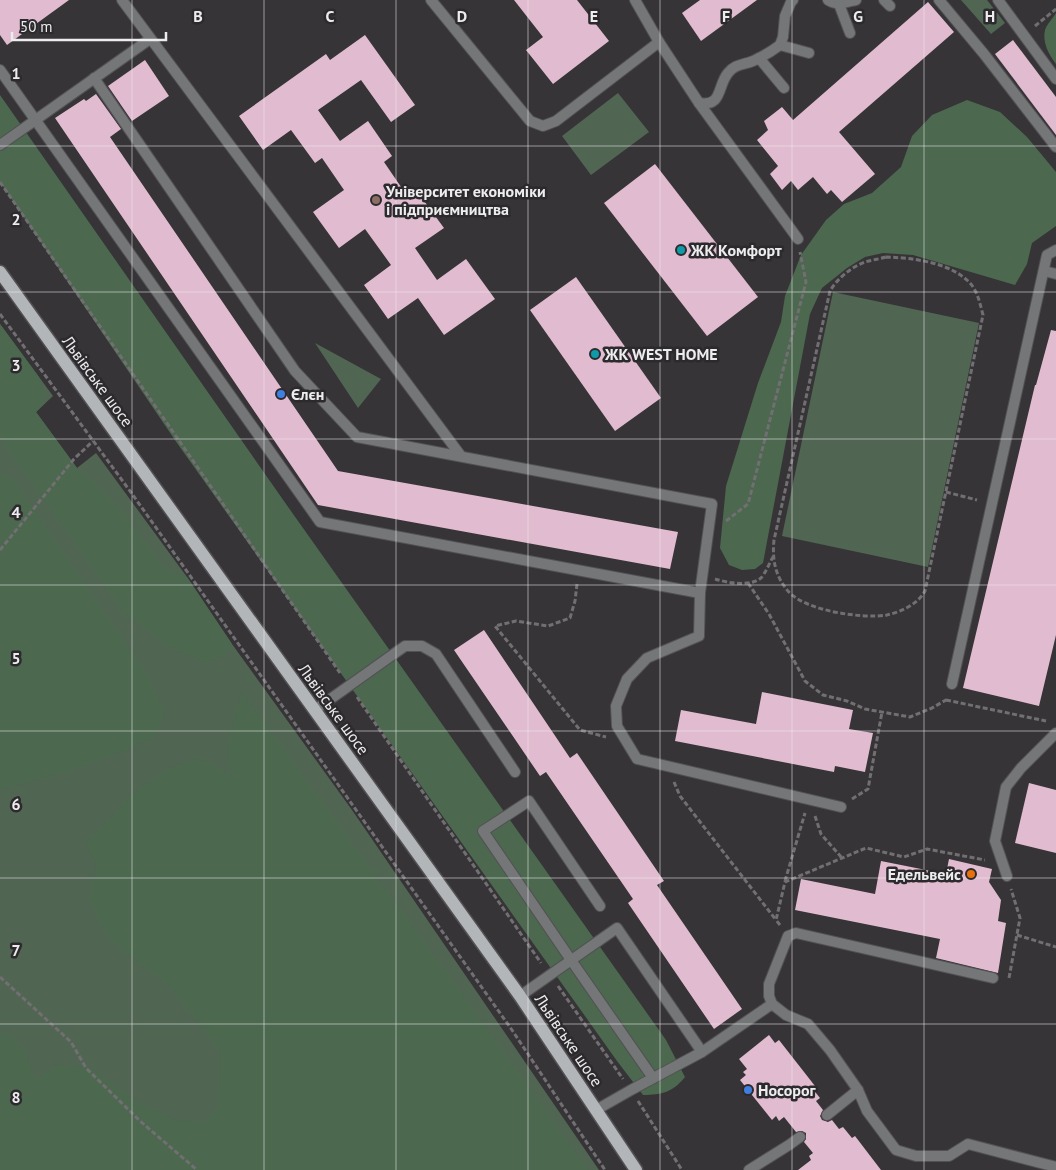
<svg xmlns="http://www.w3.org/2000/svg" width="1056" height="1170" viewBox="0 0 1056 1170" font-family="'PT Sans',sans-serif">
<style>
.green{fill:#516553}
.forest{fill:#4c684f}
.building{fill:#e1bbcf}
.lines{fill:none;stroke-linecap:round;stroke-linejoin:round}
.lane-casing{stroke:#535154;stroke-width:12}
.street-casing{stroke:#535154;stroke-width:12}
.primary-casing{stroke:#535154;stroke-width:15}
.path{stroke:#716f72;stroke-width:3;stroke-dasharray:5 2.5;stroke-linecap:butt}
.lane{stroke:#747677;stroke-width:10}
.street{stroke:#747677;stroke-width:10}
.primary{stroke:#b3b6b9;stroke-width:12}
.grid{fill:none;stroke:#edecee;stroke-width:1;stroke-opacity:0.55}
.education-dot{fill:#8d6e63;stroke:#2c2a2d;stroke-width:2}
.culture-dot{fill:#0f9aa8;stroke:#2c2a2d;stroke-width:2}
.shop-dot{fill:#3f7fe0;stroke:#2c2a2d;stroke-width:2}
.food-dot{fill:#e8710a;stroke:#2c2a2d;stroke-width:2}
.labels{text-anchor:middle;stroke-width:5;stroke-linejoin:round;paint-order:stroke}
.poi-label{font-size:16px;font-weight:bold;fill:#edecee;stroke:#2c2a2d;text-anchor:start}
.street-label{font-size:16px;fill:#edecee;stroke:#2c2a2d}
.grid-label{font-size:16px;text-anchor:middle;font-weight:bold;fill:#edecee;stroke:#2c2a2d;stroke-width:5;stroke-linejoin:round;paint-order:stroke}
</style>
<rect width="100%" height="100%" fill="#363437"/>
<g class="green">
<polygon points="961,0 987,0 1005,23 991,34"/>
<polygon points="618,93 649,132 591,175 562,136"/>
<polygon points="833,292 979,323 928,567 782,536"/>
<polygon points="0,324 53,396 36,412 77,468 96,453 187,577 232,644 352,810 599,1170 0,1170"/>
<polygon points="315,343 381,379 358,408"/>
</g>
<g class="forest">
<path d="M1056 13V64C1049 55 1042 42 1045 30 1047 24 1053 18 1056 13Z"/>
<path d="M0 95 286 504 666 1040 685 1077C673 1092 662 1095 643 1095L617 1061 177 443 0 182Z"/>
<polygon points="967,100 1000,112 1027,137 1056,172 1056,226 1032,243 1027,264 1015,285 913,255 883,253 865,257 847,268 822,288 810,314 763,563 755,569 742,570 729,565 720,548 726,486 758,383 781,322 785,296 801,255 826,220 844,204 872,193 901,167 912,136 932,115"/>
<polygon points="0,324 39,377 45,403 36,412 77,468 96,484 128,518 164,568 187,577 232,644 223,656 204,662 168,646 124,613 0,437"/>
<polygon points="0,475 13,479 146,673 165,714 155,736 124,751 69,771 0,790"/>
<polygon points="241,691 476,1013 588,1170 0,1170 0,1035 11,1035 25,1052 36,1079 58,1065 91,1068 135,1101 176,1120 202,1122 218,1109 221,1052 169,985 121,949 107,934 96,916 90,898 96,866 86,841 103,826 135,791 170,768 199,758 232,776 227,751"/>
</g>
<g class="building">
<polygon points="0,0 69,0 7,45 0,35"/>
<polygon points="514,0 577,0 609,41 553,84 526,50 543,37"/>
<polygon points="700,0 757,0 701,41 682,13"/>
<polygon points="928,2 954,32 839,132 875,174 842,202 831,190 827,194 813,177 798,190 791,181 782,190 770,174 778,166 757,140 768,130 764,121 782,107 793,120"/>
<polygon points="365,35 415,105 391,122 361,80 318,110 340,141 368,121 392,156 384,162 410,200 419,194 444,228 415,248 437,280 466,259 495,299 444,335 418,298 388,319 364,285 391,265 365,229 339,248 313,212 344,190 322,158 315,163 291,130 263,150 239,116 326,54 330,60"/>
<polygon points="1013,40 1056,97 1056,135 995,54"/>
<polygon points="145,60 169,96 132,121 108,86"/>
<polygon points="96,94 121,129 110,137 338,471 678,532 670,569 318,505 55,118 84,99 86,101"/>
<polygon points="655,164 758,297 707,336 604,203"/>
<polygon points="576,277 661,398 615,431 530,310"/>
<polygon points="1051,330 1056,331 1056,635 1039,706 963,688 1035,385 1036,385"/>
<polygon points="484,630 570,758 577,753 664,881 657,885 742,1009 714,1029 628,903 633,899 546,772 540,776 454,650"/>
<polygon points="762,692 853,710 849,729 873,733 865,772 835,766 834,772 675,741 681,710 756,724"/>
<polygon points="1029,783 1056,790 1056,853 1015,843"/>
<polygon points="949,859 992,869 989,882 1001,900 998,921 1006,923 998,973 936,958 940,939 795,910 801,879 875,894 881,861 946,874"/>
<polygon points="769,1035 775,1043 779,1040 815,1086 812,1088 820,1098 816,1101 823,1110 820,1116 822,1120 828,1122 832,1120 839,1129 843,1127 852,1138 855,1136 881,1170 798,1170 811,1160 809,1156 813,1153 804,1142 806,1139 806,1133 802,1131 796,1132 784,1117 779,1121 776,1116 772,1120 740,1080 746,1075 743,1072 747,1069 739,1059"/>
</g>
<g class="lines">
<defs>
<g id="lane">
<polyline points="122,0 461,456"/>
<polyline points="431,0 530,121 543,126 556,121 659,42"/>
<path d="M828 0C837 6 846 2 856 0"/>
<polyline points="884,0 890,6"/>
<polyline points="939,0 984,54 1056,147"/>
<polyline points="998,0 1056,79"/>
<polyline points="839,4 850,33"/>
<polyline points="780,45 809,53"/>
<polyline points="759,58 784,88"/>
<polyline points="0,70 320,522 700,593 712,504 357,437 295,371 94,78"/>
<path d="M699 103C723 107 717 86 728 73 735 64 743 65 753 61 762 57 772 51 780 45L783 37 785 16 791 2 793 0"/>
<polyline points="0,145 150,39"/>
<polyline points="1044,271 1056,274"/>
<polyline points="700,593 699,636 647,658 627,679 616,706 617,726 637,759 841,807"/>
<polyline points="952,684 1047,255 1056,250"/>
<polyline points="315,710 405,646 422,646 436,654 515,772"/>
<polyline points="1007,876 995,841 1006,787 1021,768 1056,733"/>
<polyline points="600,906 529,801 483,831 571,960 653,1078"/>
<polyline points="520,996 617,928 702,1052"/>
<polyline points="772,1004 769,996 769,984 788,936 796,933 993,978"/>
<polyline points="596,1110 631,1090 702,1052 772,1004 786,1015 808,1024 830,1050 858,1090 867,1111 896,1150 916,1156 949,1156 968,1144 1056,1167"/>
<polyline points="827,1115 858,1090"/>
<polyline points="749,1170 789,1145 800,1137"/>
</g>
<polyline id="street" points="635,0 659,42 699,103 798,239"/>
<polyline id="primary" points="0,272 520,996 636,1170"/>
</defs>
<use href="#lane" class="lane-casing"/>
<use href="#street" class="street-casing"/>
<use href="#primary" class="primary-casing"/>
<g class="path">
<polyline points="1035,26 1056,9"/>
<polyline points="0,182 340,673"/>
<path d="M886 257C913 258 950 262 970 283 978 292 980 304 983 315L925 591C918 604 901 612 887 615 862 619 805 611 788 591 775 576 772 559 774 540L830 291C837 279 851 267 865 262 872 260 879 259 886 257Z"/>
<polyline points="0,314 130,491 512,1030 605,1170"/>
<polyline points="946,492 977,500"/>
<polyline points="726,521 748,504 806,282 800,252"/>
<polyline points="0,550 74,459 93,441"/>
<path d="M715 579C728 583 750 587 761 578 765 574 770 562 773 557"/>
<polyline points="748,583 769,614 805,681 823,695 847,701 865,709 910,717 932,708 946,700 947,697"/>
<polyline points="577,584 575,601 570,618 548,626 516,621 495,626 580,730 606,737"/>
<polyline points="357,697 541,963"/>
<polyline points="946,700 1046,721"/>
<polyline points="674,782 680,796 776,920"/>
<polyline points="852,799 868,789 882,712"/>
<polyline points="815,816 821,834 842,858"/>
<polyline points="785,881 805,813"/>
<polyline points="780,925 776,920 785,882 866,848 904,857 927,849 985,860"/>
<polyline points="1017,935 1056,947"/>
<polyline points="0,977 71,1042 86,1068 140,1121 197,1170"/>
<polyline points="1009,978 1020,918 1011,889"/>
<polyline points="558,986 623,1079"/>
<polyline points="638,1101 682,1170"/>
</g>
<use href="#lane" class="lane"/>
<use href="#street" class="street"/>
<use href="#primary" class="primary"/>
</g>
<path class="grid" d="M132 0V1170M264 0V1170M396 0V1170M528 0V1170M660 0V1170M792 0V1170M924 0V1170M0 146H1056M0 292H1056M0 439H1056M0 585H1056M0 731H1056M0 878H1056M0 1024H1056"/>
<circle class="education-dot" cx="376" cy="200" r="5"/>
<g class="culture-dot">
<circle cx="681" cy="250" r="5"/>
<circle cx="595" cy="354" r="5"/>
</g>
<g class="shop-dot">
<circle cx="281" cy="394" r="5"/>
<circle cx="748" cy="1090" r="5"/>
</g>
<circle class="food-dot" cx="971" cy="874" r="5"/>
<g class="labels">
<g class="poi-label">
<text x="386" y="197">Університет економіки<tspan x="386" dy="18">і підприємництва</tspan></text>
<text x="691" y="256">ЖК Комфорт</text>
<text x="605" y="360">ЖК WEST HOME</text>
<text x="291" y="400">Єлєн</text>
<text x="961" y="880" text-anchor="end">Едельвейс</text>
<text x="758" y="1096">Носорог</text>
</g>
<g class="street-label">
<text transform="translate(98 381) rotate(54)" y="6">Львівське шосе</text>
<text transform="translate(334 709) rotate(54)" y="6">Львівське шосе</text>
<text transform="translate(569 1040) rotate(56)" y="6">Львівське шосе</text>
</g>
</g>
<g class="grid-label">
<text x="198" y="22">B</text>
<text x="330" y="22">C</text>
<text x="462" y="22">D</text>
<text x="594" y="22">E</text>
<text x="726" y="22">F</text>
<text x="858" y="22">G</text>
<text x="990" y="22">H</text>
<text x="16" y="79">1</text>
<text x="16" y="225">2</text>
<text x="16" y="371">3</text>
<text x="16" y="518">4</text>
<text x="16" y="664">5</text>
<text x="16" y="810">6</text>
<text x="16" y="956">7</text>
<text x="16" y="1103">8</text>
</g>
<path d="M12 32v8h154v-8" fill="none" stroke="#edecee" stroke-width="2.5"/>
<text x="20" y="32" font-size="15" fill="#edecee" stroke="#2c2a2d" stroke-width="4" paint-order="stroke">50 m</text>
</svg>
